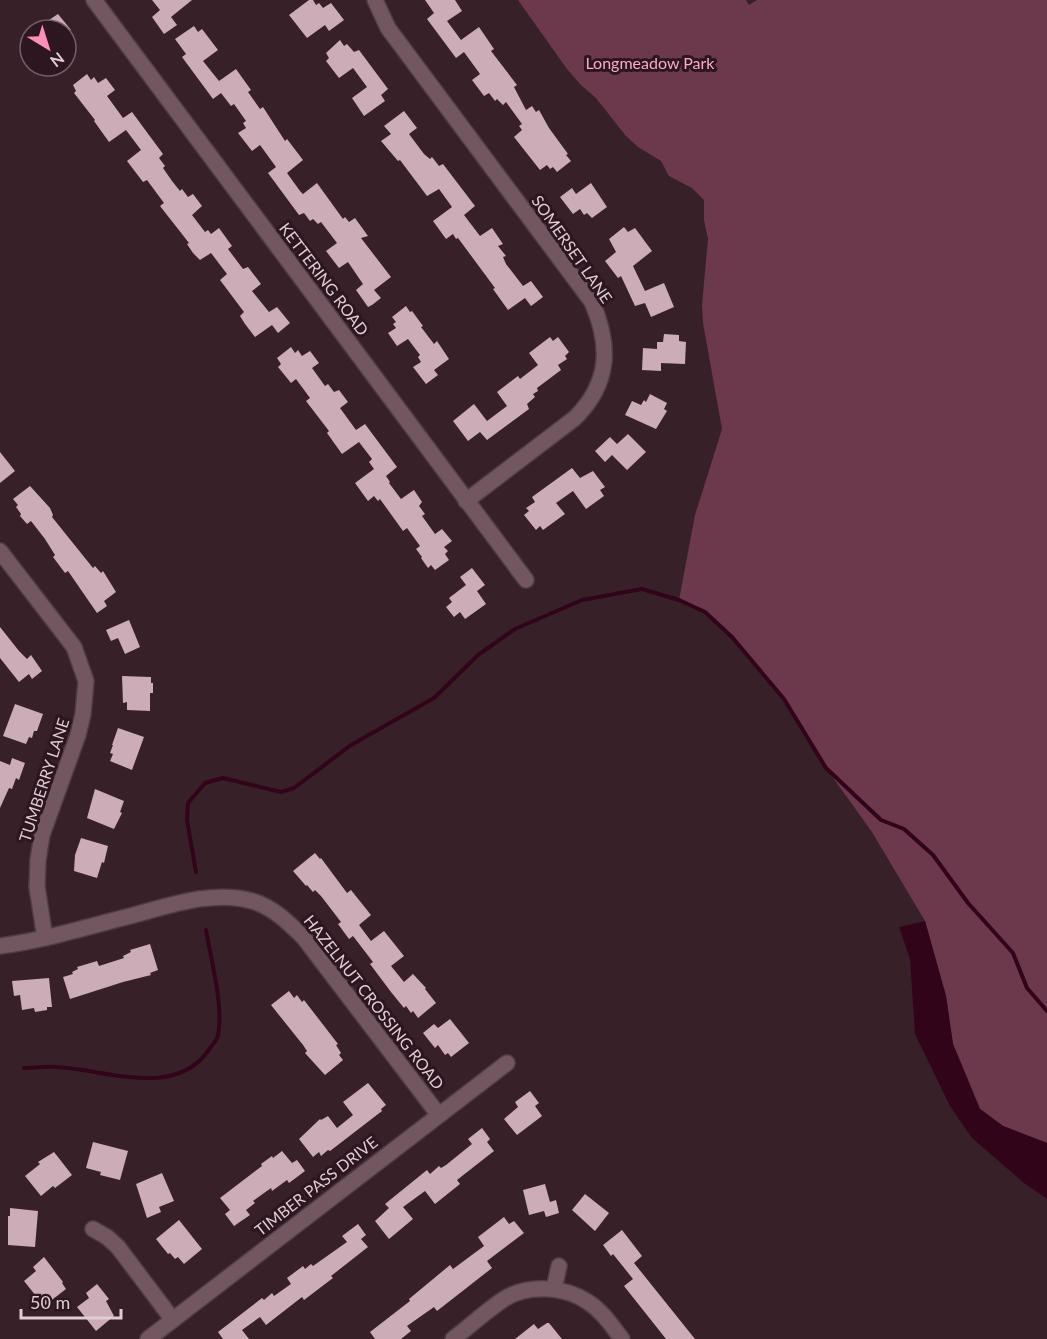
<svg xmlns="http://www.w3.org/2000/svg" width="1047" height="1339" viewBox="0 0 1047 1339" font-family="Lato,sans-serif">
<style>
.green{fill:#6c384c}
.water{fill:#32041a}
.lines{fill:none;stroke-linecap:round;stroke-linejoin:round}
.stream{stroke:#32041a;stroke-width:4}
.building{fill:#ccacb7}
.minor-casing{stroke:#503c44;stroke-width:18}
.minor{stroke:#735760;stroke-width:15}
.labels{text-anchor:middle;stroke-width:6;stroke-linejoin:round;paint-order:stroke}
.park-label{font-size:16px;fill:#fbaac7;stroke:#2d161f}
.street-label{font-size:16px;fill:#dfced4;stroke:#2d161f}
</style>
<rect width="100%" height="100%" fill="#382028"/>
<polygon class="green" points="518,0 746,0 749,5 757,0 1047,0 1047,1143 1003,1126 980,1109 953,1044 946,996 925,921 872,832 826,768 784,699 732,637 705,612 679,600 695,515 722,429 703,323 702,305 708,239 704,220 704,200 692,188 669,176 661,161 638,147 626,136 596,98 581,85 567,69"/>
<polygon class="water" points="925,921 946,996 953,1044 980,1109 1003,1126 1047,1143 1047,1199 1024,1183 972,1138 950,1106 915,1034 910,959 899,927"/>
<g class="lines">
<g class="stream">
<polyline points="196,872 187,820 188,803 205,783 223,778 281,792 294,788 351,745 434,698 478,655 515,629 582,600 642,589 679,600 705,612 732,637 784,699 826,768 881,820 904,829 933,855 968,903 1013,953 1027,988 1047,1011"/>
<path d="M24 1068C35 1068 46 1066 56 1067 104 1069 174 1099 208 1051 211 1046 217 1041 218 1035 224 1007 211 960 206 930"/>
</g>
</g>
<g class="building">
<polygon points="152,0 192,0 171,17 177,25 164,34 152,17 160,10"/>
<polygon points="309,0 313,0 316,5 319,3 323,8 331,3 344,20 329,31 325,25 307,38 289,15"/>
<polygon points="425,0 455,0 462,11 447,21 461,40 479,27 494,49 491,51 517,85 514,87 526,110 532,106 536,112 539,110 549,128 568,154 566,155 571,161 557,172 553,167 550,169 547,165 540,170 514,137 522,130 519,126 522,124 506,102 503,105 497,99 495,101 489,93 484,96 472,80 480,74 464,52 456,58 427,19 434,13"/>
<polygon points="58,14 71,30 51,30 46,22"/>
<polygon points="194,26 198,32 202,29 218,50 203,61 219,81 236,69 251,90 248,92 260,109 263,107 285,141 287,139 303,160 287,173 300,191 303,194 317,183 343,219 345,217 349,222 355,218 368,236 361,238 391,277 374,290 381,298 372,305 368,307 356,290 363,284 348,262 339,268 326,251 337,243 321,222 318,224 313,219 310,221 304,213 299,215 268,173 276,167 260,145 252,151 238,133 246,128 243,123 246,121 234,104 231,106 221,93 213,99 182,57 186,54 175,39"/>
<polygon points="340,40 344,46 347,44 354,52 359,50 388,89 381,95 385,101 364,116 352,98 367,87 353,68 339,78 326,61 329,58 326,53"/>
<polygon points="87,74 91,80 94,77 98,83 106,78 115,90 107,96 123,118 132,112 163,154 159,158 165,166 163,168 172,181 180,191 182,189 188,197 193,194 202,206 192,215 205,232 208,230 211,234 219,228 232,246 228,249 243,269 248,267 261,284 252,291 269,312 277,307 290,323 278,333 272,325 255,337 245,324 240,316 244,312 220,280 227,274 211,253 200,260 193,253 187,244 189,243 160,206 164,203 147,180 143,182 127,161 141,150 126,130 109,142 94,121 95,120 74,93 76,91 73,85"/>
<polygon points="404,111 417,128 409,134 424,154 430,159 432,157 439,166 443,164 475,206 464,215 480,236 492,228 503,244 498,246 506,256 503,257 506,264 523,286 531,281 543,297 531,306 525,298 508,310 493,289 495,288 458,238 456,239 453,234 446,239 433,221 452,207 439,189 427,196 400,160 398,161 381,141 391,134 384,126"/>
<polygon points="591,183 607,207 592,218 587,213 584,215 580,209 573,214 560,197 572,188 576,194"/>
<polygon points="624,227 628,232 635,228 652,251 633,266 645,291 664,283 674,307 651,317 645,303 635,306 621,276 618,278 605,261 616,252 609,239"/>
<polygon points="406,306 410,312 412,311 423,326 421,327 434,344 437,341 449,359 434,370 438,375 426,384 413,367 421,362 418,357 420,355 408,339 397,346 388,333 396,328 393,324 396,322 392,317"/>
<polygon points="664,334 679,335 679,341 686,342 685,364 661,363 661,371 642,370 643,348 657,349 657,342 663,342"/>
<polygon points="550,337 553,341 558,337 569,352 565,356 567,359 558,365 561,370 537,388 538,391 533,394 535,397 527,404 529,409 487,440 480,432 468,441 453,421 474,404 487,421 507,406 497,392 518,376 520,379 538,365 529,353"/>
<polygon points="291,347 295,353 298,350 302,356 310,351 319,363 312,368 325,386 328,384 334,392 339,390 348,402 340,408 356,430 365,424 397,467 386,476 390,482 389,483 401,499 414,490 422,502 419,506 425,514 422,516 435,534 442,529 452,541 444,547 448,551 445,554 449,560 435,570 431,565 428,568 421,558 422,557 416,549 420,546 407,528 403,531 380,499 378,501 374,496 368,501 355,483 374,469 369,462 372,459 359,442 342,454 327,433 329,431 306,401 310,398 296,379 291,383 278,367 281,364 277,358"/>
<polygon points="650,394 667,403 664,409 667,411 656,429 625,415 632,401 641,405 644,400 646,402"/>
<polygon points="628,434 646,452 627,470 612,455 605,462 595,451 610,437 617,444"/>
<polygon points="0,452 15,471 0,483"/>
<polygon points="572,468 580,478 593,471 605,487 600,490 604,496 586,509 573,491 556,503 565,514 543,530 540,526 536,530 524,515 529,511 526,508 535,502 532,497"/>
<polygon points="30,486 50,508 53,515 52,517 93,568 95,566 101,573 103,571 116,592 104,601 107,606 97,613 68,571 65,573 53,557 55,555 45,539 31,521 27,524 20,516 21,514 16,507 18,505 13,499"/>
<polygon points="472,568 485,585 477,591 486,604 465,619 460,612 454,617 446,607 452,602 449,598 466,585 460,577"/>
<polygon points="129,620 140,647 125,654 118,638 111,641 106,630"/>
<polygon points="0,627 19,651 27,659 31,655 42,671 32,679 29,674 19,682 0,658"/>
<polygon points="122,676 151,677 151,683 153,683 153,693 150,693 150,711 127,710 127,702 123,703"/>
<polygon points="15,704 43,714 37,731 34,731 32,738 29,737 26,744 3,736"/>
<polygon points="118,728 144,737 132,770 110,761 113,754 110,753 113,745 112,745"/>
<polygon points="12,758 25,763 19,780 16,778 12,789 9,788 0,808 0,761 10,765"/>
<polygon points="95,789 124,801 120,812 122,813 114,829 87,818"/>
<polygon points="81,838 108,846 104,863 102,862 97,878 74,871 75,855"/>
<polygon points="315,853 320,859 321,858 347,893 351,890 371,915 359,925 371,941 384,931 404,956 391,966 404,982 413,974 426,988 425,989 436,1003 418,1018 413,1011 411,1013 406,1006 404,1008 391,992 370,964 373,962 353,936 349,939 338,924 341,922 321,896 315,890 313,892 307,885 306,886 293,871"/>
<polygon points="150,944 158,970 150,973 151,975 123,982 70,999 63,977 73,974 72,972 78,969 77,967 97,961 99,966 124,958 123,956 131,952 130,950"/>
<polygon points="49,978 52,1007 47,1007 47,1010 35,1012 34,1008 22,1010 20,995 14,996 12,981"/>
<polygon points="289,991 294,998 297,995 302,1002 304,1000 338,1044 336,1045 341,1053 339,1055 343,1060 325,1075 305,1053 307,1051 303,1045 271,1005"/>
<polygon points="450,1019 469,1043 451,1057 448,1053 445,1055 438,1045 435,1048 423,1033 434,1024 438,1028"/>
<polygon points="368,1083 386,1105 381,1109 382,1111 330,1151 328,1150 321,1156 319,1152 313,1157 299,1139 320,1119 321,1120 328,1116 337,1128 353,1115 343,1102"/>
<polygon points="530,1091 539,1103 535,1106 542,1116 517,1135 504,1119 518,1107 515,1102"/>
<polygon points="482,1128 490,1139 487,1142 494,1151 457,1180 460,1184 435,1204 425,1191 403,1207 413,1219 389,1239 375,1221 389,1208 385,1204 427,1170 430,1174 439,1166 441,1168 446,1165 472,1144 468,1139"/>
<polygon points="93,1142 128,1151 120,1180 100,1175 101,1172 86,1168"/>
<polygon points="282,1151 292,1163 297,1160 305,1171 289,1183 287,1180 272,1191 271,1188 253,1201 255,1203 246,1210 250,1215 234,1226 225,1214 230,1210 220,1198 262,1166 261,1164 272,1156 273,1158"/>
<polygon points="54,1152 72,1175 55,1188 53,1186 41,1196 25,1176 40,1164 38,1162"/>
<polygon points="162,1173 174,1201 159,1207 161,1212 147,1218 136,1184"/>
<polygon points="545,1184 550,1202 556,1200 559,1213 546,1217 544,1211 529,1215 523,1190"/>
<polygon points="585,1194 609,1213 595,1231 572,1210"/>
<polygon points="10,1208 38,1211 35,1247 8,1245 8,1216 10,1216"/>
<polygon points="504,1217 509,1224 514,1221 524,1233 487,1261 492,1268 437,1311 434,1307 407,1326 411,1331 401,1339 375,1339 370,1332 410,1301 409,1299 450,1265 453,1269 484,1246 478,1237"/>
<polygon points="179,1220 202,1249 184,1264 178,1257 175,1259 170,1253 168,1254 156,1239"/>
<polygon points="358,1224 366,1235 361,1239 368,1247 331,1276 333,1278 304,1300 302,1297 266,1325 260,1317 242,1330 249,1339 223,1339 218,1332 262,1298 264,1300 272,1293 274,1296 291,1284 287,1278 303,1266 305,1269 311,1264 313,1266 347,1242 342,1236"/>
<polygon points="622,1230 642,1256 634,1263 695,1339 666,1339 624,1286 633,1279 613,1254 611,1256 603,1245"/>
<polygon points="44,1257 63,1282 62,1283 66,1289 44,1306 24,1281 36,1271 33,1267"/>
<polygon points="97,1284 109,1299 106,1301 114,1316 96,1331 77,1307 89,1298 86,1293"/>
<polygon points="547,1323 549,1323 562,1339 515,1339 534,1324 538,1329"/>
</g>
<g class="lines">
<defs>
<g id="minor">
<polyline points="94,0 526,580"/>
<path d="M375 0 388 28 592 302C611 346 610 383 575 418L466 501"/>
<polyline points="0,551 74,647 86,681 83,714 78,735 42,835 38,860 37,887 45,938"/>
<path d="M0 946C46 940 90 926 134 915 171 905 214 890 252 901 273 907 289 923 304 938L438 1114"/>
<polyline points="93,1229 107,1237 118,1247 173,1320"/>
<polyline points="554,1289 559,1266"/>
<polyline points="148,1339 507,1063"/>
<path d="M453 1339C470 1326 486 1311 504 1299 528 1284 564 1286 588 1302 602 1311 612 1326 622 1339"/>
</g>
</defs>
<use href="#minor" class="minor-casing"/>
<use href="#minor" class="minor"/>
</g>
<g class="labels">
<g class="park-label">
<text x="650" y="69">Longmeadow Park</text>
</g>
<g class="street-label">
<text transform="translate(572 249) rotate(55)" y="6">SOMERSET LANE</text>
<text transform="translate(324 279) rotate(53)" y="6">KETTERING ROAD</text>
<text transform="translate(44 780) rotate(-72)" y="6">TUMBERRY LANE</text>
<text transform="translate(374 1002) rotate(52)" y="6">HAZELNUT CROSSING ROAD</text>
<text transform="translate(316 1186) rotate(-38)" y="6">TIMBER PASS DRIVE</text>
</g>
</g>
<g transform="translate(48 48) rotate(142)"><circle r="28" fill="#2d161f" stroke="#746067" stroke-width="1.5"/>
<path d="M0-4.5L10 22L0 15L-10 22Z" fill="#ff8eb9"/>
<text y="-9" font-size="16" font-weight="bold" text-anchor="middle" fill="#dfced4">N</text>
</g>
<path d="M21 1309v9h100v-9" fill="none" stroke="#dfced4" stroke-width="3"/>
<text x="30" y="1309" font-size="18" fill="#dfced4" stroke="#2d161f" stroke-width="4.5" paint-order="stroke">50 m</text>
</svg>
